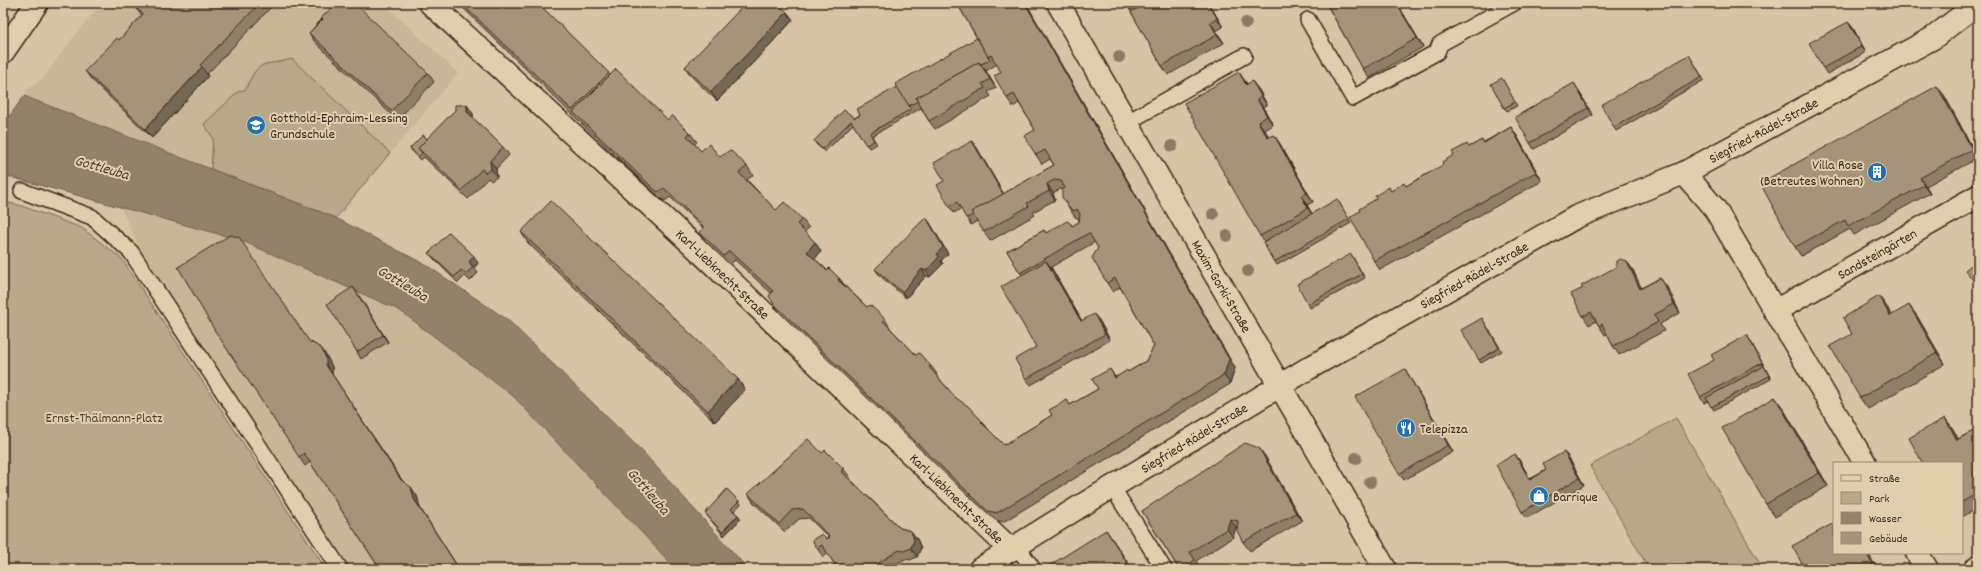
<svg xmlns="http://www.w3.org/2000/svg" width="1981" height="572" viewBox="0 0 1981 572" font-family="Dekko,sans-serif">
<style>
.built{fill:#c8b697}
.green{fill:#b9a88a;stroke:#7a6954}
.water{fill:#93826a;stroke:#705f4c}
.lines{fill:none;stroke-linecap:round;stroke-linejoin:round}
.lane-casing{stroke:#3b2a1e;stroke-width:18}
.street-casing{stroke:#3b2a1e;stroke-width:25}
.secondary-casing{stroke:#3b2a1e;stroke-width:25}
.primary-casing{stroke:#3b2a1e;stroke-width:25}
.lane{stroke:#e0ceac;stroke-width:15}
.street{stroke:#e0ceac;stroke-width:22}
.secondary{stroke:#e0ceac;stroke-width:22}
.primary{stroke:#e0ceac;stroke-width:22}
.tree{fill:#8b7a63}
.wall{fill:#8f7f69;stroke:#3b2a1e}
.shaded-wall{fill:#746855;stroke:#3b2a1e}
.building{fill:#a6947a;stroke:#3b2a1e}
.labels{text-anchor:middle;stroke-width:4;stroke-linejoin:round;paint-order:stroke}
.poi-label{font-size:14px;fill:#3b2a1e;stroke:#e0ceac;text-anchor:start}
.street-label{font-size:14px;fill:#3b2a1e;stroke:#e0ceac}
.park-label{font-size:14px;fill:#4e3d2e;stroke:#e0ceac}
.water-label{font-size:15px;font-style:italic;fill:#4d3c2d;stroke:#e0ceac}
</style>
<rect width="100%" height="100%" fill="#d6c4a4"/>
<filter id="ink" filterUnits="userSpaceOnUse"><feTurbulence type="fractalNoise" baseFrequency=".025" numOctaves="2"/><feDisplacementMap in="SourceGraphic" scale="8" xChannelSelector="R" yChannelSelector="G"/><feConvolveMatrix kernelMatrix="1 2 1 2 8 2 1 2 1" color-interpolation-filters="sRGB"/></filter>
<g filter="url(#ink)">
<g class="built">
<polygon points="102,3 383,3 458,73 336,218 24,96 27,90 43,78 79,30"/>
<polygon points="121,207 240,240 399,310 513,396 676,569 350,569 139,248"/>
</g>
<g class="green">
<path d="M292 59 390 153 336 218 211 169 213 138 204 124 238 92 246 89C259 57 263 67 292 59Z"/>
<polygon points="3,202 19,205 82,228 122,259 326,569 3,569"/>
<polygon points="1676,418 1763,569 1649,569 1590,466"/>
</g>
<polygon class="water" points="24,96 336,218 426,265 508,320 643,452 748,569 676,569 513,396 399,310 240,240 3,175 3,125"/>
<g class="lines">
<defs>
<g id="lane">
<polyline points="1308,20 1353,98 1437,52 1440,44 1514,3"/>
<polyline points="1126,123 1244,56"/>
<polyline points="22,191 92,217 131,252 340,569"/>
<polyline points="1112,487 1164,569"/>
<polyline points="1017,546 1033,569"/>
</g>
<g id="street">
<path id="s1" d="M430 3 691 243 1011 550"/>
<polyline points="1684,173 1715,209 1865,463"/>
<path id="s2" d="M1775 311 1978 196"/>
<polyline points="1917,553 1927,569"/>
<path id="s3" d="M980 569 1079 507 1309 368 1576 217 1684 173 1933 38 1978 3"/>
<polyline points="1975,569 1978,566"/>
</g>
<g id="secondary">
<path id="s4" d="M1058 3C1166 193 1278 379 1385 569"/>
</g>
<polyline id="primary" points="3,52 37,3"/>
</defs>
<use href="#lane" class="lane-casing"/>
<use href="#street" class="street-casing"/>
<use href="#secondary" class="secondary-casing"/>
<use href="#primary" class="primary-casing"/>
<use href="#lane" class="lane"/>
<use href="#street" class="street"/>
<use href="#secondary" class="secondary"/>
<use href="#primary" class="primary"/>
</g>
<g class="tree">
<circle cx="1246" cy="23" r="6"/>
<circle cx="1119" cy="57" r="6"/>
<circle cx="1172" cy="146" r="6"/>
<circle cx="1213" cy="214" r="6"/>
<circle cx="1227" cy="236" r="6"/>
<circle cx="1248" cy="271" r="6"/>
<circle cx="1356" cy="458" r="6"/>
<circle cx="1370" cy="482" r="6"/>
</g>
<g class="wall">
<polygon points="136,3 275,3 207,74 208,76 152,138 92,80 85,71 119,40 142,16 133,5"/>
<polygon points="458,3 538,3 610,75 668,120 690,133 697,142 694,144 701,151 747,166 753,175 747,180 776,210 802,219 809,228 804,232 821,251 815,259 827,270 839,278 846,287 867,307 885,319 891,329 916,355 931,366 937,374 936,375 956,398 982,421 989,430 1004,445 1052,415 1067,400 1070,405 1098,389 1110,369 1115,377 1128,372 1146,361 1154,346 1120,287 1113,292 1107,283 1098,248 1095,242 1051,267 1082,321 1099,320 1110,340 1031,385 1026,379 1036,347 1022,275 1007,251 1044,230 1046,233 1070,223 1073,226 1079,222 1079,219 1075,217 1069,208 1064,189 1060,189 1053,193 1055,200 1033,212 1035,215 990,241 977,221 971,225 961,209 954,213 949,206 944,181 972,141 977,148 1003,194 1054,165 1050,159 1042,164 1036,155 1035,130 1019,103 1013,107 1007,98 1001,72 997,64 986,71 996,88 988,92 991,96 935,129 929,121 921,108 872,136 877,144 869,148 853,124 825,152 817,145 814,141 855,118 897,87 977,38 957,3 1026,3 1235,368 1230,384 1003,522 995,520 958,486 780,313 774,304 771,293 735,260 730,265 705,241 699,232 703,228 670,197 665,201 660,198 579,121"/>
<polygon points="1126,3 1203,3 1205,5 1214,12 1223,27 1216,31 1224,43 1168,75 1162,66"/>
<polygon points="1326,3 1397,3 1423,47 1369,78 1363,69"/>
<polygon points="1432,3 1438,3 1434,6"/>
<polygon points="787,12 793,20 717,101 691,76 685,67"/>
<polygon points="321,18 428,73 434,82 397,120 315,42 309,33 322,19"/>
<polygon points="1848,22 1853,28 1866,52 1827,74 1823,68"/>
<polygon points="1689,55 1704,80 1616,131 1614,127"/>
<polygon points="1245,81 1247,84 1259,90 1267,105 1263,107 1273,125 1265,130 1269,138 1274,135 1280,144 1313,202 1307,205 1312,214 1339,202 1351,223 1277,265 1274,262 1264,241 1260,236"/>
<polygon points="1504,82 1517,106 1507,111 1504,108"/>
<polygon points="1574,83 1578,90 1593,115 1534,149 1530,143"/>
<polygon points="1944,95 1978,158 1926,186 1930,193 1854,235 1850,229 1801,256 1795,247"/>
<polygon points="467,105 473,114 473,118 503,147 509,155 496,169 497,177 491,181 488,178 468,199 424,157 421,160 412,151 410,148 427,139"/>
<polygon points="1511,127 1517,136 1542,181 1380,270 1374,261 1360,211 1391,191 1406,186 1443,165 1469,147 1482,140 1484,142"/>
<polygon points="930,223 948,254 941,261 943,264 930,277 926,276 906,298 880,276 875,269"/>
<polygon points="521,232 738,379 745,390 715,422 528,243"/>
<polygon points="429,253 478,263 474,268 478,273 470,281 465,276 458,283 434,259"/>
<polygon points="1351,254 1365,278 1310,308 1308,304"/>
<polygon points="1627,262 1633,270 1641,288 1660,278 1667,287 1680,313 1660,324 1664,331 1619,355 1613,346 1607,334 1605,335 1596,321 1589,325 1583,316 1583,288"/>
<polygon points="353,287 388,342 361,359 357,352"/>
<polygon points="1887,307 1891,315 1917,316 1945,364 1868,409 1860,398 1852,334"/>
<polygon points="1482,318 1502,351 1481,363 1479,360"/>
<polygon points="1747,335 1751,342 1771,379 1714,410 1708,401 1704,403 1700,397 1714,360"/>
<polygon points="310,342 321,348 327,357 332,367 332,374 402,480 417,496 420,508 459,569 380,569 310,462 305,466 299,457"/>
<polygon points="1405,369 1409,376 1453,452 1404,480 1399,474"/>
<polygon points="1775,397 1784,410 1828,486 1775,517 1766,504"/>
<polygon points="1945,418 1953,429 1958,439 1978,428 1978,508 1962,517 1962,463 1922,462"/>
<polygon points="1564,452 1569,458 1584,485 1527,518 1522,512 1520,461 1530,479 1546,470"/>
<polygon points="822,453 843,468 850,477 849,478 900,528 911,531 917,539 921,548 917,557 910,560 905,559 889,569 838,569 828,554 823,557 817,548 829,538 809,518 799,519 785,532 754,503 748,494"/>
<polygon points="1265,456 1302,521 1250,551 1243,542 1237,528 1236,527 1233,537 1196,561 1201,569 1179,569 1142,511"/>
<polygon points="739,501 741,504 734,511 738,515 741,519 724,536 705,513"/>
</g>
<g class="shaded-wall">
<polygon points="1025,3 1026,3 1235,368 1230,384 1224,375"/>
<polygon points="1208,3 1214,12 1223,27 1217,18"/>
<polygon points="1396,3 1397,3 1423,47 1417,38"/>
<polygon points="787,12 793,20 717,101 711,92"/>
<polygon points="1210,22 1224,43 1217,35"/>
<polygon points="1848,22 1853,28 1866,52 1862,46"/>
<polygon points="979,62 986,71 996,88 990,79"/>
<polygon points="202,67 208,76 152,138 145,129"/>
<polygon points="1239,72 1245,81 1252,94 1246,85"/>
<polygon points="1252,81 1259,90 1267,105 1261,96"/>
<polygon points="1574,83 1578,90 1593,115 1588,108"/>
<polygon points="1937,86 1944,95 1978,158 1972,149"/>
<polygon points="1257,99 1263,107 1273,125 1267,116"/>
<polygon points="467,105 473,114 473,121 467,112"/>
<polygon points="1258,122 1265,130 1274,147 1268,138"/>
<polygon points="1511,127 1517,136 1542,181 1536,172"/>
<polygon points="1274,135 1280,144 1313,202 1307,193"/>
<polygon points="972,141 977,148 1009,203 1004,197"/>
<polygon points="490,161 496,169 497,177 491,169"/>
<polygon points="1920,178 1926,186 1930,193 1924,185"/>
<polygon points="1047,184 1053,193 1055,200 1049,191"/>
<polygon points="1301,196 1307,205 1314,217 1308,208"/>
<polygon points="926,217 930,223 948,254 941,261 943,264 930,277 926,271 937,254"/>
<polygon points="815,242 821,251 813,261 807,252"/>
<polygon points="474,256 478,263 474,268 469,262"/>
<polygon points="1046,261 1051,267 1085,327 1081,321"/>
<polygon points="1627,262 1633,270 1646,298 1640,289"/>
<polygon points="922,269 926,276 906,298 902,292"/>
<polygon points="839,278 846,287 838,280"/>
<polygon points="1660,278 1667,287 1680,313 1674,304"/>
<polygon points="353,287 358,294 388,342 383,335"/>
<polygon points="1879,296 1887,307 1898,327 1890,316"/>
<polygon points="1909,305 1917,316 1945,364 1937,353"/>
<polygon points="1094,314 1099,320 1110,340 1105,334"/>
<polygon points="1747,335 1751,342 1771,379 1762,363"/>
<polygon points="321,348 327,357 332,367 332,374 326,365"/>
<polygon points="1405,369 1409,376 1453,452 1448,445"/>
<polygon points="738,379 745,390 715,422 708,411"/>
<polygon points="1775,397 1784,410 1828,486 1819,473"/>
<polygon points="1945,418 1953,429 1964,450 1957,440"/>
<polygon points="1259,448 1265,456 1302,521 1296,513"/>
<polygon points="1564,452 1569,458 1584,485 1579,478"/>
<polygon points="1515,454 1520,461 1534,486 1530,480"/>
<polygon points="411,487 417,496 420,508 459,569 414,499"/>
<polygon points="738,515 741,519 724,536 722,532"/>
<polygon points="1230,519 1236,527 1233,537 1227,529"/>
<polygon points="1106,530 1115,543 1132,569 1131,569"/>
<polygon points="911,531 917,539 921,548 917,557 911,548"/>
<polygon points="1866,553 1868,553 1877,569 1875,569"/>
</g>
<g class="building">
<polygon points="136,3 260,3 200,65 202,67 145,129 85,71 117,38 119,40 143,14 133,5"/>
<polygon points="337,3 355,3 428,73 391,111 309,33 323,19 321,18"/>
<polygon points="461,3 538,3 609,73 572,110"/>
<polygon points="746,3 778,3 787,12 711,92 685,67"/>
<polygon points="957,3 1025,3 1229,359 1224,375 997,513 988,511 952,477 774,304 769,296 773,291 729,251 724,256 699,232 704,227 664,188 658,192 654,189 573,112 616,69 668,120 672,115 690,133 687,136 701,151 709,144 720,157 730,150 747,166 739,173 776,210 784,202 802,219 797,224 815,242 807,252 827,270 829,268 839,278 838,280 867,307 870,305 885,319 883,321 916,355 919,353 931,366 929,367 956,398 968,406 982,421 981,422 1004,445 1052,415 1049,410 1067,400 1070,405 1098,389 1092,379 1110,369 1115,378 1127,370 1128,372 1146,361 1154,346 1115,278 1107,283 1092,258 1098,248 1089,233 1020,273 1007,251 1044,230 1046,233 1067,221 1070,223 1072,226 1079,222 1080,214 1077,209 1074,211 1069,208 1062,197 1062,190 1065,188 1061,181 1054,180 1047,184 1049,191 1027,203 1029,206 984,232 971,212 1054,165 1045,150 1036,155 1024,136 1035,130 1014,94 1007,98 994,76 1001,72 991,55 988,57"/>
<polygon points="1126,3 1143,3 1130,10"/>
<polygon points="1148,3 1202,3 1204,6 1208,3 1217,18 1210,22 1217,35 1162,66 1131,12"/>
<polygon points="1326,3 1396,3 1417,38 1363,69"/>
<polygon points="1848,22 1862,46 1823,68 1809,43"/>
<polygon points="977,38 990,60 981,64 979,62 916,98 918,101 908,106 895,84"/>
<polygon points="1689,55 1702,77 1614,127 1601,105"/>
<polygon points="979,62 990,79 982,84 985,88 929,121 916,98"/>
<polygon points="1239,72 1246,85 1252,81 1261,96 1257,99 1267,116 1258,122 1268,138 1274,135 1307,193 1301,196 1308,208 1260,236 1184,103"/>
<polygon points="1502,78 1515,102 1504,108 1491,84"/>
<polygon points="1574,83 1588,108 1530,143 1515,117"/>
<polygon points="1937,86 1972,149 1920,178 1924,185 1848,226 1845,220 1795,247 1760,183"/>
<polygon points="897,87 911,109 870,133 874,141 866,145 851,121 822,149 814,141 844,110 855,118 860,115 857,109"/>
<polygon points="455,105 467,105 467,112 503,147 490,161 491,169 485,173 482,169 462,190 418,148 455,110"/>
<polygon points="1511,127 1536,172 1374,261 1350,217 1360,211 1359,209 1376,199 1375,196 1389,187 1391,191 1404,183 1406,186 1443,165 1442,162 1454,155 1452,152 1467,144 1469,147 1482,140 1484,143"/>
<polygon points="423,135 427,139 418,148 422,153 418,157 410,148"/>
<polygon points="972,141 1003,194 971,212 973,215 966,218 957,202 949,206 937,185 944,181 934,163"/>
<polygon points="1337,199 1349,219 1274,262 1263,242"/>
<polygon points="551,201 738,379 708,411 521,232"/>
<polygon points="926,217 943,247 937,254 939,257 926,271 922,269 902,292 875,269"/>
<polygon points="449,232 474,256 469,262 473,267 466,274 461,270 454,277 429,253"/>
<polygon points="1978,234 1978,246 1972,239"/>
<polygon points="230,235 239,237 309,341 321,348 326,358 326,365 401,480 411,487 414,499 459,569 380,569 304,453 299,457 215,331 178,267"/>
<polygon points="1351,254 1362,274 1308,304 1297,284"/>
<polygon points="1621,259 1627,262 1640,289 1660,278 1674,304 1654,315 1658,322 1613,346 1602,324 1599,326 1591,312 1583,316 1571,294 1583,288 1581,286 1616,267 1616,261"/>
<polygon points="1978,260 1978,286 1965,270"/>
<polygon points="1046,261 1081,321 1094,314 1105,334 1026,379 1015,359 1036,347 1001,287"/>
<polygon points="353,287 383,335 357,352 327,304"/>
<polygon points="1879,296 1890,316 1909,305 1937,353 1860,398 1830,346 1852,334 1843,318"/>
<polygon points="1482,318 1499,348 1479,360 1461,330"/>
<polygon points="1747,335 1762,363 1700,397 1688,374 1714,360 1711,355"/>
<polygon points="1764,366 1769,376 1711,407 1706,398"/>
<polygon points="1405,369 1448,445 1399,474 1355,397"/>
<polygon points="1775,397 1819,473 1766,504 1722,428"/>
<polygon points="1945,418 1957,440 1978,428 1978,493 1962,502 1962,463 1921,463 1922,462 1909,438"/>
<polygon points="808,439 822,453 825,450 843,468 841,471 900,528 911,531 914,540 911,548 904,551 899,550 869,569 838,569 822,545 817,548 812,540 822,534 827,539 830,537 803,509 792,510 779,524 748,494"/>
<polygon points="1245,443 1259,448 1296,513 1243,542 1237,531 1238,521 1230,519 1227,529 1190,552 1195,560 1181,569 1179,569 1142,511"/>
<polygon points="1564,452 1579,478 1522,512 1496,465 1515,454 1530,480 1546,470 1543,464"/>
<polygon points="727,489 739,501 731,509 738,515 722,532 705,513"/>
<polygon points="1834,523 1834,553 1866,553 1875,569 1805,569 1792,546"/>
<polygon points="1106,530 1131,569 1048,569 1047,567"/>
<polygon points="1303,562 1308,569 1290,569"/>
</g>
</g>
<defs>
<symbol id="school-disc" viewBox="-11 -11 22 22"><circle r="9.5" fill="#1f6fb2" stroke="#e0ceac"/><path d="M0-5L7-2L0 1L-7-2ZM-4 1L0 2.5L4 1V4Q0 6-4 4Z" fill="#fff"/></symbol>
<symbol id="building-disc" viewBox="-11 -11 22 22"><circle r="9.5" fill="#1f6fb2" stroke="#e0ceac"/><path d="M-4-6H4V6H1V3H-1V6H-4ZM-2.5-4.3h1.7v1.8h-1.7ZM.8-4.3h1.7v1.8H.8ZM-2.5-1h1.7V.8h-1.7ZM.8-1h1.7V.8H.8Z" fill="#fff"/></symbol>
<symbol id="restaurant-disc" viewBox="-11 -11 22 22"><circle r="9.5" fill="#1f6fb2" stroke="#e0ceac"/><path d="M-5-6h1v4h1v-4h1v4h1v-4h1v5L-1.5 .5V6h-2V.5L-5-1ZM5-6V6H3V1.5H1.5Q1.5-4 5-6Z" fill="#fff"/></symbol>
<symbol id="shop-disc" viewBox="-11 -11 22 22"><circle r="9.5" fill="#1f6fb2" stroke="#e0ceac"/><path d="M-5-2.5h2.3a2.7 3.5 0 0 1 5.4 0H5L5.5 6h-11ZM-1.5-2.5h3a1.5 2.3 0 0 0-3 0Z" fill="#fff"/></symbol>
</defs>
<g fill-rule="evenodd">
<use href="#school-disc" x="245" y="114" width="22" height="22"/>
<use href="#building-disc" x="1866" y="161" width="22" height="22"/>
<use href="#restaurant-disc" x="1395" y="417" width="22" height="22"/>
<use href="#shop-disc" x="1528" y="485" width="22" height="22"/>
</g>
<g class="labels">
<g class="poi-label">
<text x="270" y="122">Gotthold-Ephraim-Lessing<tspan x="270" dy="16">Grundschule</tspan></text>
<text x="1863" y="169" text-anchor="end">Villa Rose<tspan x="1863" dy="16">(Betreutes Wohnen)</tspan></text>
<text x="1420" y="433">Telepizza</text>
<text x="1553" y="501">Barrique</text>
</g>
<g class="street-label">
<text dy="5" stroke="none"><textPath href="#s3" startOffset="899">Siegfried-Rädel-Straße</textPath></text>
<text dy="5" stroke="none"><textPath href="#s2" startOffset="117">Sandsteingärten</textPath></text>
<text dy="5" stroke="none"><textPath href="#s1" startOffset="399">Karl-Liebknecht-Straße</textPath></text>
<text dy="5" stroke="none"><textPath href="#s3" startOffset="575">Siegfried-Rädel-Straße</textPath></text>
<text dy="5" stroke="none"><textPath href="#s4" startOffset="327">Maxim-Gorki-Straße</textPath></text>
<text dy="5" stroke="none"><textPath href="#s3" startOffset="251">Siegfried-Rädel-Straße</textPath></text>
<text dy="5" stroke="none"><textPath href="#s1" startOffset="723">Karl-Liebknecht-Straße</textPath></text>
</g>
<g class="park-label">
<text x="104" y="422">Ernst-Thälmann-Platz</text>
</g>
<g class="water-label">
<text transform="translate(102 167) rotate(16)" y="5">Gottleuba</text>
<text transform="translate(403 283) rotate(31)" y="5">Gottleuba</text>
<text transform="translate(649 491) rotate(49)" y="5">Gottleuba</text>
</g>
</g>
<rect width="1981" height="572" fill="none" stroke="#e0ceac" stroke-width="16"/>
<rect x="8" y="8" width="1965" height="556" fill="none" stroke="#3b2a1e" stroke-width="1.5" filter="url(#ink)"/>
<rect x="1833" y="462" width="130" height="92" fill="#e0ceac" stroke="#9e8c73"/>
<rect x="1841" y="475" width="20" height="6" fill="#e0ceac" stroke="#9e8c73"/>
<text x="1869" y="482" font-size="12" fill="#3b2a1e">Straße</text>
<rect x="1841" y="492" width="20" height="12" fill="#b9a88a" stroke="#9e8c73"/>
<text x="1869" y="502" font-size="12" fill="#3b2a1e">Park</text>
<rect x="1841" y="512" width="20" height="12" fill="#93826a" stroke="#9e8c73"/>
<text x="1869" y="522" font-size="12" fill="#3b2a1e">Wasser</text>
<rect x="1841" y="532" width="20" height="12" fill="#a6947a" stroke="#9e8c73"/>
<text x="1869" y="542" font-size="12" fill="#3b2a1e">Gebäude</text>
</svg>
